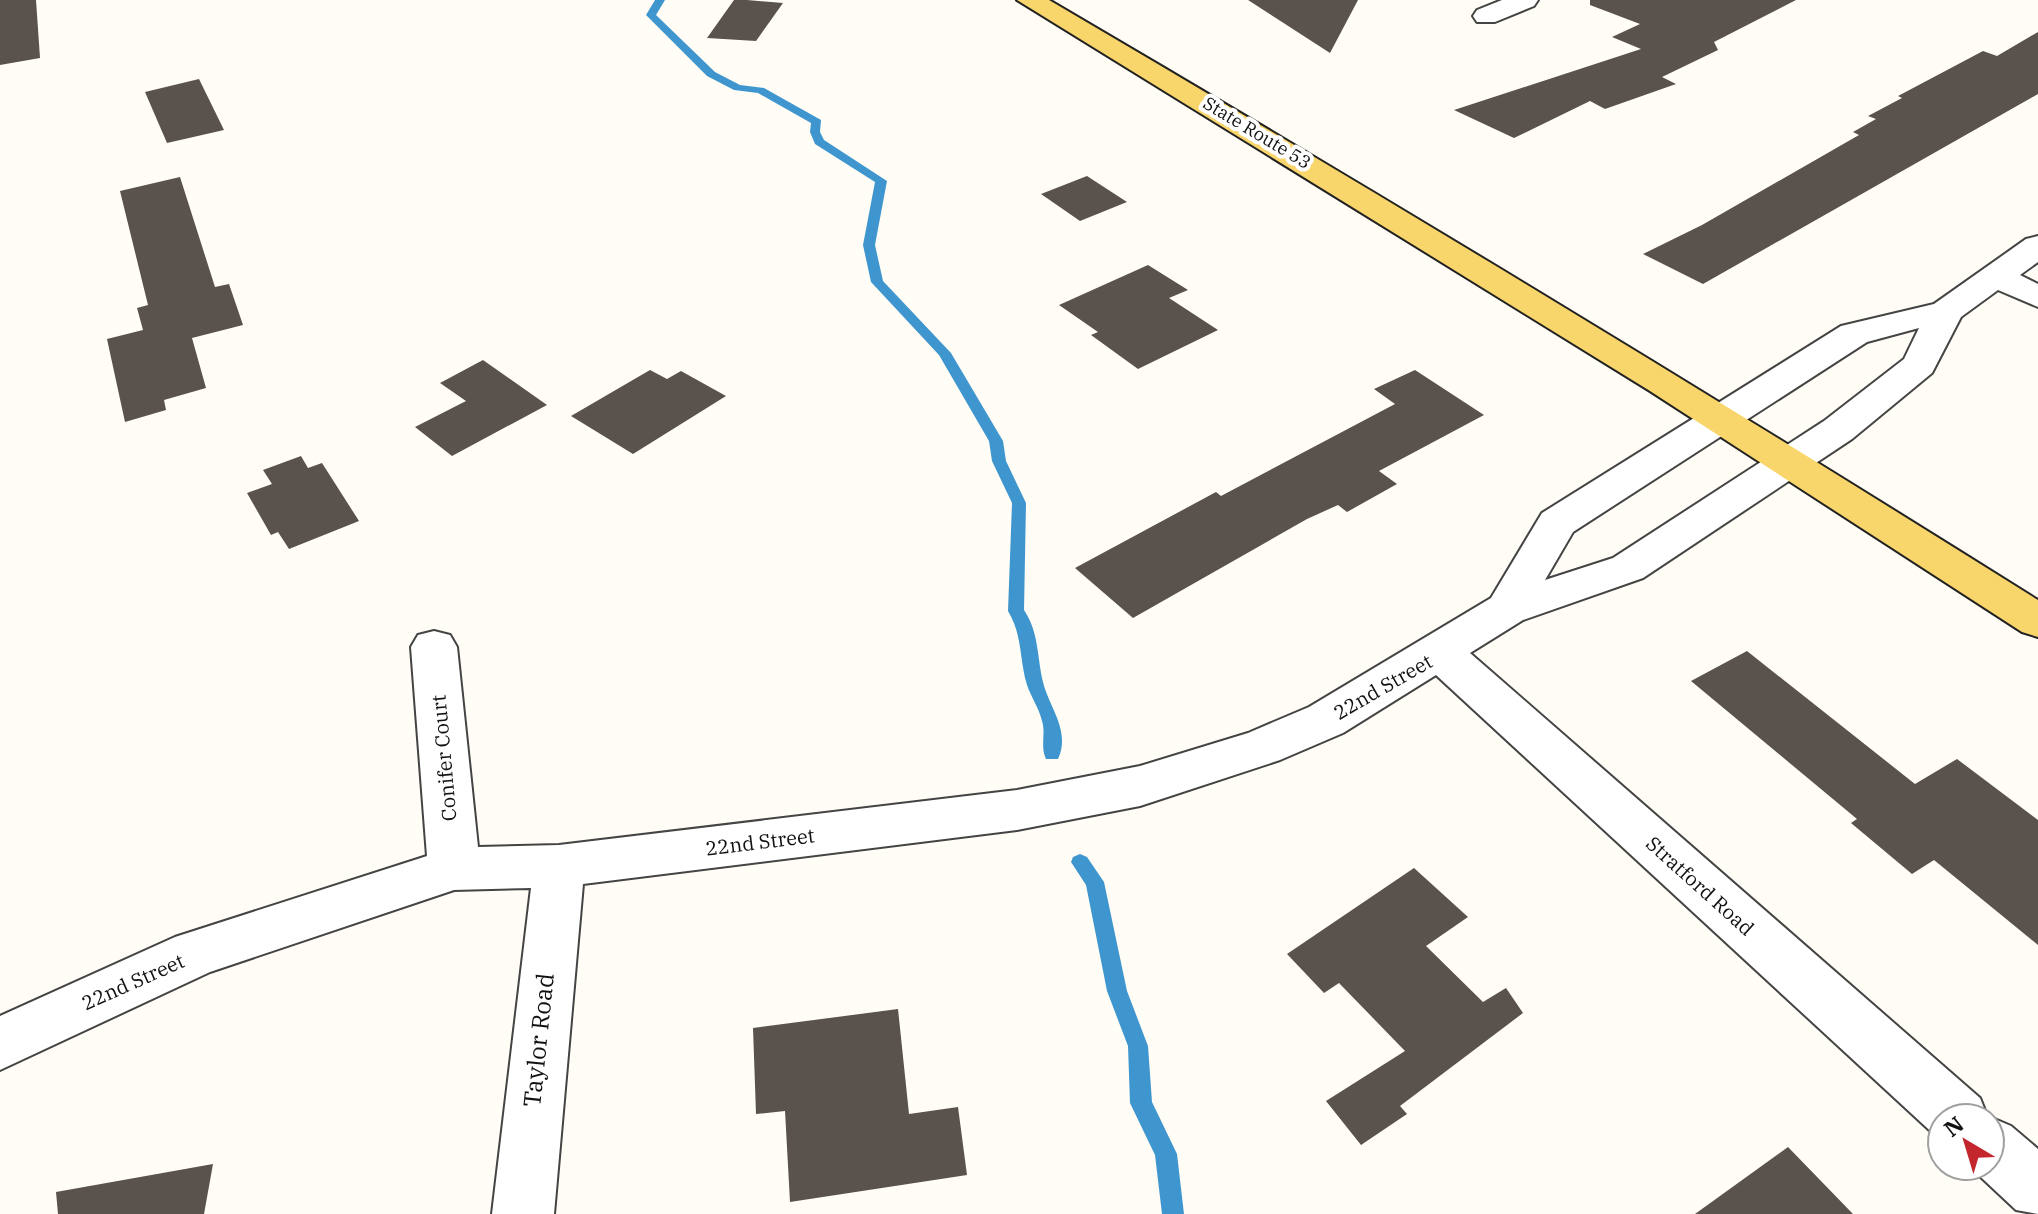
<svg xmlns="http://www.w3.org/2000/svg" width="2038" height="1214" viewBox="0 0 2038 1214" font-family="'IBM Plex Serif',serif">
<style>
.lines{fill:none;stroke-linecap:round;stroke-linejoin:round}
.stream{fill:#3f96cf;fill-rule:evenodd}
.building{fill:#5a524d}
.street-casing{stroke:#444;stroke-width:4}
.primary-casing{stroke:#222;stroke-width:4}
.street{fill:#fff;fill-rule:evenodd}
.primary{fill:#f9d66b;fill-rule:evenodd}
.labels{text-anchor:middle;stroke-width:8;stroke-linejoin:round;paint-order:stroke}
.far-street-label{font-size:18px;fill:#111;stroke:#fff}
.street-label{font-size:20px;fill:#111;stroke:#fff}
.near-street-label{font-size:24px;fill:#111;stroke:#fff}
</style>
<rect width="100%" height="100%" fill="#fffdf5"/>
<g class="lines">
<g class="stream">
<path d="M655 0H665L656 15 715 72 740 85 764 88 821 120 820 132 824 140 887 181 875 245 883 281 951 353 1003 441 1006 461 1026 503 1024 610C1039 632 1037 657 1043 682 1049 707 1071 731 1058 759H1046C1040 747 1046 733 1042 721 1039 708 1031 697 1027 685 1019 659 1023 636 1008 611L1012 503 992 461 989 441 939 355 871 282 863 245 875 182 815 144 810 132 811 123 758 93 734 90 707 76 646 15Z"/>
<polygon points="1080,854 1087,857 1104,882 1127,991 1148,1046 1152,1102 1177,1154 1184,1214 1162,1214 1155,1155 1130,1103 1128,1046 1107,991 1086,885 1071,862 1073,857"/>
</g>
</g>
<g class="building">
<polygon points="0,0 36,0 40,58 0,65"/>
<polygon points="734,0 747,0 783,3 756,41 707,38"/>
<polygon points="1248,0 1358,0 1330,53"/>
<polygon points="1590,0 1796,0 1714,42 1718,50 1662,77 1676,84 1605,109 1590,101 1514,138 1454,110 1641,49 1612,37 1640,24 1590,5"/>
<polygon points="2038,32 2038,94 1703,284 1643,254 1702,225 1859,135 1853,132 1876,119 1868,116 1902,98 1898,96 1983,51 1997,56"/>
<polygon points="199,79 224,130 167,143 145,92"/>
<polygon points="1087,176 1127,202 1080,221 1041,194"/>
<polygon points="180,177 215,287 229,284 243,325 192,338 206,388 164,400 166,410 125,422 107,339 143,330 137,308 148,305 120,191"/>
<polygon points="1148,265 1188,290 1169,298 1218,330 1138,369 1091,335 1098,332 1059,305"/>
<polygon points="483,360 547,405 452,456 415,427 466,401 440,383"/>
<polygon points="650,370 667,379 681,371 726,396 633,454 571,416"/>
<polygon points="1415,370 1484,415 1379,471 1397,484 1347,512 1338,505 1307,519 1133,618 1075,568 1216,492 1221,496 1395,404 1374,389"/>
<polygon points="301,456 308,468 322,463 359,521 289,549 278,532 271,535 247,493 272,484 263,470"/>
<polygon points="1747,651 1915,784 1957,759 2038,820 2038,945 1934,860 1912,874 1851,823 1857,819 1691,681"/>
<polygon points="1414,868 1468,917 1426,946 1483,1002 1506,988 1523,1013 1400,1106 1407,1114 1361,1145 1326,1101 1405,1051 1339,983 1324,993 1287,954"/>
<polygon points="898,1009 909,1114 958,1107 967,1175 790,1202 785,1111 756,1114 753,1028"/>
<polygon points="1788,1147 1853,1214 1695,1214"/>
<polygon points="213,1164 204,1214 58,1214 56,1192"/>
</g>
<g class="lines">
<defs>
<g id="street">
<polygon points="1502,0 1538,0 1534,6 1495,22 1477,22 1473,16 1477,10"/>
<path d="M2038 236V262L2020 275 2038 284V307L1998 290 1961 317 1932 373 1852 439 1643 578 1523 620 1470 653 1980 1098 1988 1118 1990 1117 2011 1126 2038 1149V1214L2016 1210 1969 1166H1990V1118H1942V1139L1938 1138 1436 675 1343 733 1280 760 1140 806 1017 830 583 884 554 1214H492L531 888 454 890 210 972 0 1070V1016L175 937 427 856 411 647 418 635 434 631 450 635 457 647 478 847 559 845 1017 790 1140 766 1248 733 1309 707 1491 598 1542 513 1841 326 1934 304 2026 239ZM1919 328 1904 359 1824 421 1613 558 1545 580 1573 532 1867 342Z"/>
</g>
<path id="primary" d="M1017 0H1049C1382 195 1711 395 2038 600V637L2022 632 1650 391Z"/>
</defs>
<use href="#street" class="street-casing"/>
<use href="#primary" class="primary-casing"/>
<use href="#street" class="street"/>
<use href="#primary" class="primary"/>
</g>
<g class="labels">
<g class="far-street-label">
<text transform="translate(1257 133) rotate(31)" y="6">State Route 53</text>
</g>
<g class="street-label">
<text transform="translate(1383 687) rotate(-30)" y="7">22nd Street</text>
<text transform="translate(444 758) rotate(-95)" y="7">Conifer Court</text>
<text transform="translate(760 842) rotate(-7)" y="7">22nd Street</text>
<text transform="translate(1700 886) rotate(42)" y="7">Stratford Road</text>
<text transform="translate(133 982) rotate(-24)" y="7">22nd Street</text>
</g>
<g class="near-street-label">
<text transform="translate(539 1040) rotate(-84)" y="8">Taylor Road</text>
</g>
</g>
<g transform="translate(1966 1142) rotate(322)"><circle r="38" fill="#ffffff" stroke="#a0a0a0" stroke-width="2"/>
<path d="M0-6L14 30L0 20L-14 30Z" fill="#c4262e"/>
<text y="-12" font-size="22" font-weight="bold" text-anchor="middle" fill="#111111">N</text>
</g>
</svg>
